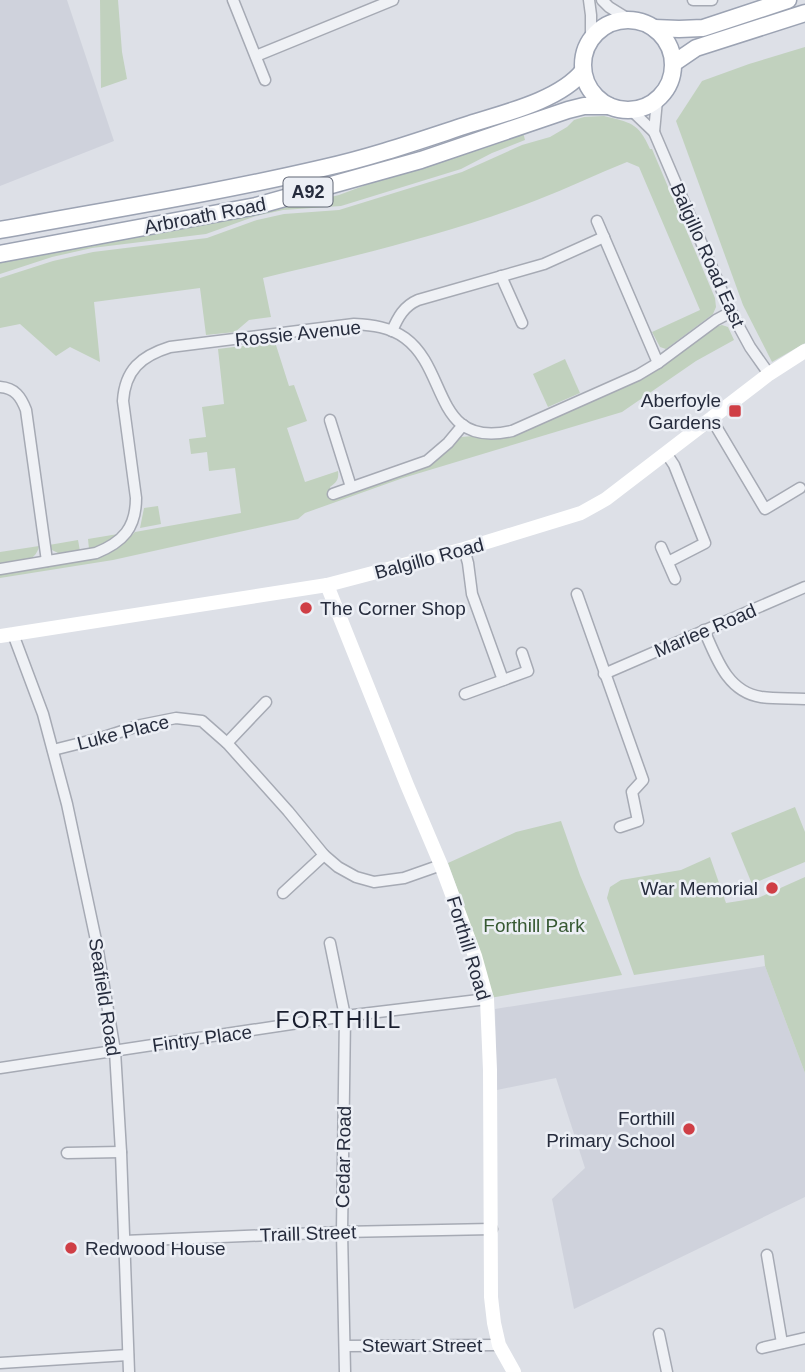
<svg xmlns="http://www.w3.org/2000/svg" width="805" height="1372" viewBox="0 0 805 1372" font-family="Arial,sans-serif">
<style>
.built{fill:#cfd2dc}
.green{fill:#c1d1be}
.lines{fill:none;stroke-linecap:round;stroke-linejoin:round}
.street-casing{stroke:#a6aab4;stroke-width:13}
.primary-casing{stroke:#9ca3b3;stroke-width:19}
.street{stroke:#eff1f5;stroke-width:10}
.secondary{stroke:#fff;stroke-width:14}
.primary{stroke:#fff;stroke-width:16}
.poi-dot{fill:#cf3f46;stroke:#eceff5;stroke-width:2.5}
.labels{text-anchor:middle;stroke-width:5;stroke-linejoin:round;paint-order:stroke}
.shield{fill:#eceff5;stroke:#616674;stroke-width:2}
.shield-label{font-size:18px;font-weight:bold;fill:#262c3d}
.street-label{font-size:19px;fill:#262c3d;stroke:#eceff5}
.poi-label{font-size:19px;fill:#262c3d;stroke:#eceff5;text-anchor:end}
.park-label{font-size:19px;fill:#375933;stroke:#eceff5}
.quarter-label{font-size:23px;letter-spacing:2px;fill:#191e2e;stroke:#eceff5}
</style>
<rect width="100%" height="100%" fill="#dde0e7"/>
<g class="built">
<polygon points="0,0 67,0 114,141 0,186"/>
<polygon points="765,966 805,1073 805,1197 574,1309 552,1199 585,1168 556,1078 497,1090 495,1009"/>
</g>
<g class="green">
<polygon points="100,0 118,0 122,52 127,79 101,88"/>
<polygon points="805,47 805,343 772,362 743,305 676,121 702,81 749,64"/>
<path d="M604 116C631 123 638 122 650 149H652L715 298 716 307 713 314 666 349 660 347 652 332 700 310 639 167 627 162C597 174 568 188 537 200 449 234 355 256 263 278L271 317 249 320 235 332 206 335 200 288 94 302 100 362 70 347 56 356 20 324 0 328V278L53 261 93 252 207 238 257 220 284 214 339 210 462 172 522 145 550 137 567 127 574 120 584 117Z"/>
<polygon points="523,132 525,140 492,153 461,169 341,206 283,210 256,216 206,234 92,248 52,257 0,274 0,257 280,205 319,200 339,195 398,173"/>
<path d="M722 325 728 327 734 340 696 361 622 412 403 478 305 513 298 519 113 560 0 578V573L100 557 121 546 135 532 241 513 235 468 209 471 207 452 191 454 189 439 206 437 202 407 224 404 218 349 275 342 289 386 294 385 307 421 287 428 305 482 338 471C339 479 337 482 330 487L334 498 429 466 461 437 473 436 484 439H496L509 437 648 375 673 359 715 327Z"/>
<polygon points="565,359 580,393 548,407 533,374"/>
<polygon points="158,506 161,524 140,528 144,508"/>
<path d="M118 534C109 542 101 548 89 549L88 539Z"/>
<polygon points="78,540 80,551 60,554 50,549 49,545"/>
<path d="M39 546C36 564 15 562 0 565V552Z"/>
<polygon points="795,807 805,832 805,862 752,884 731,833"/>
<polygon points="561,821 580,875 622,975 490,998 471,927 448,863 516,832"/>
<polygon points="710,857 726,903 758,898 805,877 805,1073 765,966 764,955 634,975 607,898 610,887 621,880 681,870"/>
</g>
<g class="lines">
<defs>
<g id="street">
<polyline points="233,0 265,80"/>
<polyline points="589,0 591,15 591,39"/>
<polyline points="602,0 609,7 630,20"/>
<polyline points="693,0 712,0"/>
<polyline points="256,56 393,0"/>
<polyline points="631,110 654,132 731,312 750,347 769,374"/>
<polyline points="654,132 657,100"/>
<polyline points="597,221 658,363"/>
<polyline points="501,276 522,323"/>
<path d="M392 331C398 317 404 306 418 300L544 264 604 237"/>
<path d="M0 387C15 388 21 397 26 410L47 561"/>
<polyline points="711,418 765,509 800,488"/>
<polyline points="330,420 351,487"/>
<polyline points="666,453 674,465 705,543 668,562"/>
<polyline points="333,494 427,461 448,443 463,425"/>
<polyline points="661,547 675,579"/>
<polyline points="464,549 468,563 472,594 503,680"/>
<path d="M0 569 96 553C123 542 136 528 136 498L123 401C125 370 141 356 170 347L354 324C372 325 390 327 405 338 449 370 433 449 512 431L638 375 658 363 716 320 731 312"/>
<polyline points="577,594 643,780 632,792 638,821 620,827"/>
<path d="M704 630C716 657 727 692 761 697 776 699 791 698 805 699"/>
<polyline points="13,634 43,714 67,804 97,945 115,1051 121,1152 129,1372"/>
<polyline points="604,674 805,587"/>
<polyline points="465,694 528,671 522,653"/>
<polyline points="227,743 266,702"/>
<polyline points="53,750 101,738 141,725 176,718 202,721 227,743 288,811 324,855 338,867 356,877 374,882 404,878 441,865"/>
<polyline points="283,893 324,855"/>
<polyline points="330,943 345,1016 342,1232 345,1372"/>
<polyline points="0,1068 345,1016 487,999"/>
<polyline points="67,1153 121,1152"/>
<polyline points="124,1241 342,1232 492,1229"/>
<polyline points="767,1255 782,1343"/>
<polyline points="659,1334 667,1372"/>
<polyline points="345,1346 499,1345"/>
<polyline points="762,1348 805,1338"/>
<polyline points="0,1363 128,1355"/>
</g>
<g id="primary">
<circle cx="628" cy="65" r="45"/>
<polyline points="654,28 679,29 703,28 788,0"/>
<polyline points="674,63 696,48 805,13"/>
<path d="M0 230C108 210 216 193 323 168 373 157 421 140 470 124 505 113 560 100 583 71"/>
<polyline points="0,254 256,206 421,160 568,110 584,106 609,106"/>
</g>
</defs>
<use href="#street" class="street-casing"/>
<use href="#primary" class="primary-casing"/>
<use href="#street" class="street"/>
<g class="secondary">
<polyline points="327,585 407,785 441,865 475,956 487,999 490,1070 491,1297 494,1323 499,1345 514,1372"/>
<polyline points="0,636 327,585 464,549 581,513 606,499 769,374 805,351"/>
</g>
<use href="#primary" class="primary"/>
</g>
<g class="poi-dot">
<rect x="728" y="404" width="14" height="14" rx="3.5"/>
<circle cx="306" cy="608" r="7"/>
<circle cx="772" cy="888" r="7"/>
<circle cx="689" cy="1129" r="7"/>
<circle cx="71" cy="1248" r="7"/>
</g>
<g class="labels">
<rect class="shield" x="283.5" y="177.5" width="49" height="29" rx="5"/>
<g class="shield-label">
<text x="308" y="198">A92</text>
</g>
<g class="street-label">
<text transform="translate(205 215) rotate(-11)" y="7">Arbroath Road</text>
<text transform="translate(708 255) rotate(66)" y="7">Balgillo Road East</text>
<text transform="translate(298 333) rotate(-6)" y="7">Rossie Avenue</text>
<text transform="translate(429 558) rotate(-15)" y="7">Balgillo Road</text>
<text transform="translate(705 630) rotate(-23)" y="7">Marlee Road</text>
<text transform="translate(123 732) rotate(-14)" y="7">Luke Place</text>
<text transform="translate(469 948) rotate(73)" y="7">Forthill Road</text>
<text transform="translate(105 997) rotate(81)" y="7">Seafield Road</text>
<text transform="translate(202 1038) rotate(-8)" y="7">Fintry Place</text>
<text transform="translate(343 1157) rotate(-89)" y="7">Cedar Road</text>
<text transform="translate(308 1233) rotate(-2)" y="7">Traill Street</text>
<text x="422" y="1352">Stewart Street</text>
</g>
<g class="poi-label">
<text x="721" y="407">Aberfoyle<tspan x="721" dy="22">Gardens</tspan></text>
<text x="320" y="615" text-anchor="start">The Corner Shop</text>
<text x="758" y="895">War Memorial</text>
<text x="675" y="1125">Forthill<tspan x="675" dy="22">Primary School</tspan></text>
<text x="85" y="1255" text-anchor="start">Redwood House</text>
</g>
<g class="park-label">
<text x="534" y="932">Forthill Park</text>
</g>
<g class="quarter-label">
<text x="339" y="1028">FORTHILL</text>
</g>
</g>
</svg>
